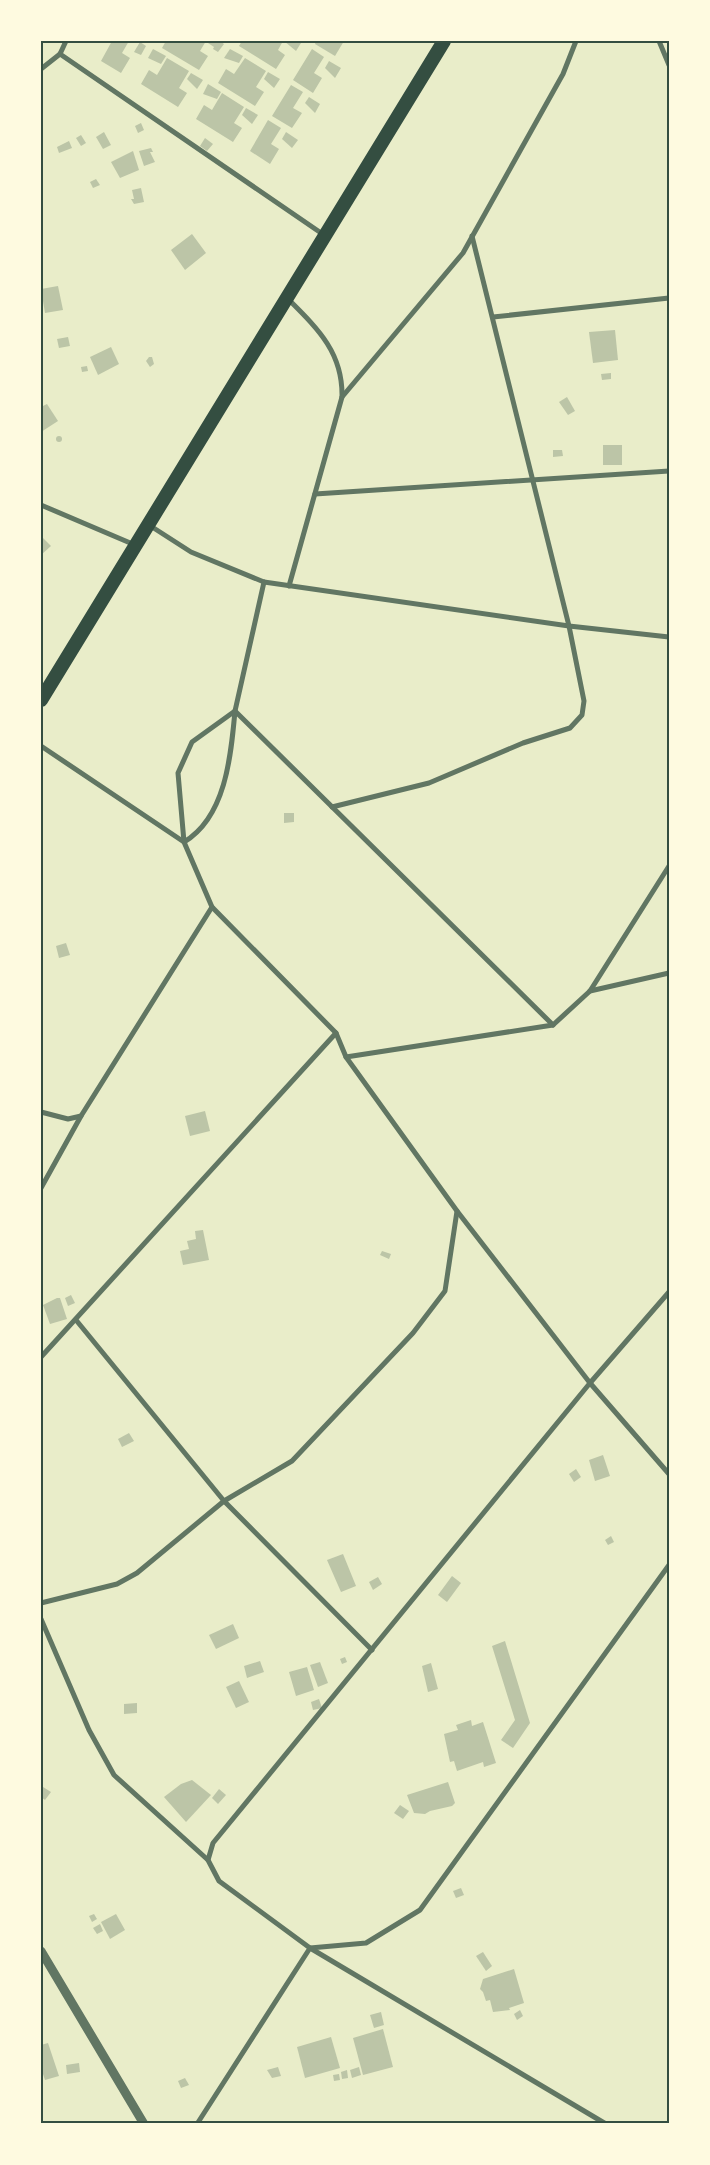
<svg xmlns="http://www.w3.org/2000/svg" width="710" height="2165" viewBox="0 0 710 2165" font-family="'Source Sans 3',sans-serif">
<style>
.building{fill:#bcc5a7}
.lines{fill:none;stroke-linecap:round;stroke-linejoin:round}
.minor{stroke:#617663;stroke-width:5}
.tertiary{stroke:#617663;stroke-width:9}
.trunk{stroke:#344e41;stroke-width:14}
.neatline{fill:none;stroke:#344e41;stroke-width:2}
</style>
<rect width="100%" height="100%" fill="#e9edc9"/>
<g class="building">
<polygon points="112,41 129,41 122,53 130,58 121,73 101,61"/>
<polygon points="166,41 206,41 200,51 208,56 199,70 162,48"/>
<polygon points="209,41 220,41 224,44 218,52 213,49 214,47 208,43"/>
<polygon points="242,41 283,41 278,50 285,55 276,69 239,46"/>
<polygon points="284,41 299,41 301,43 296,51"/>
<polygon points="316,41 344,41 335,56 315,44"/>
<polygon points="140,42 146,46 141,55 134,52"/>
<polygon points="153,49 166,56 161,64 148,58"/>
<polygon points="230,49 243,56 239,63 224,58"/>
<polygon points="312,49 324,57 314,73 322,78 313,93 293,80"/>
<polygon points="167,58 189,71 179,88 187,93 178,107 141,84 149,70 157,75"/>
<polygon points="245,58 266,71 256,87 264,92 255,106 218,83 226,69 234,74"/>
<polygon points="329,61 341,68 335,78 325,68"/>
<polygon points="268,72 280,79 274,88 264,79"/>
<polygon points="191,73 203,80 197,89 187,79"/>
<polygon points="208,84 221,92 217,99 203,94"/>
<polygon points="291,85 303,92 293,108 302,113 292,128 272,116"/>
<polygon points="222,93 244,107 234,123 242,128 233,142 196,119 204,105 212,110"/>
<polygon points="309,97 320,104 315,113 305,103"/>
<polygon points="246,108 258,115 252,124 242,115"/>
<polygon points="268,120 281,128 271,144 279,149 270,164 250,151"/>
<polygon points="141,123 144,130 138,133 135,126"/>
<polygon points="104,132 111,145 103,149 96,137"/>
<polygon points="286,132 298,140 292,148 282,139"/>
<polygon points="81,135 86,143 81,146 76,138"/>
<polygon points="205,138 213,144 207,151 200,146"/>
<polygon points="69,141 72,148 59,153 57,147"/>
<polygon points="151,148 153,152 150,152 155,162 144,166 139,151"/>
<polygon points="133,151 139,170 120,178 111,162"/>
<polygon points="96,179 100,185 93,188 90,182"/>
<polygon points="141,188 144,202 134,204 131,199 134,199 132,190"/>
<polygon points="192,234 206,253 185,270 171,250"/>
<polygon points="58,286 63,310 45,313 41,289"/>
<polygon points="615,330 618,360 593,363 589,332"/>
<polygon points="68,337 70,346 59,348 57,339"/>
<polygon points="111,347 119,364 98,375 90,357"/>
<polygon points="149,357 152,357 154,364 150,367 146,361"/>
<polygon points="87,366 88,371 82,372 81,367"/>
<polygon points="611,373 611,379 602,380 601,374"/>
<polygon points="567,397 575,411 568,415 559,402"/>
<polygon points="47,404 58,421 41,432 41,407"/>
<circle cx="59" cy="439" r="3"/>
<rect x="603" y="445" width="19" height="20"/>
<polygon points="553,450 562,450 563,456 553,457"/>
<polygon points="41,536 51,546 41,555"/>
<polygon points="284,813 294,813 294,822 284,823"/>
<polygon points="66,943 70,955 59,958 56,946"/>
<polygon points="205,1111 210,1131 190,1136 185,1116"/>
<polygon points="203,1230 209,1260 183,1265 180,1251 189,1249 187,1241 196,1239 195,1231"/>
<polygon points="382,1251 391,1254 389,1259 380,1255"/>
<polygon points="71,1295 75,1303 68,1306 65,1298"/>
<polygon points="57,1298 60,1298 67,1319 50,1324 43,1305"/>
<polygon points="129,1433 134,1441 122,1447 118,1439"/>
<polygon points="603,1455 610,1476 595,1481 589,1460"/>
<polygon points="576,1469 581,1477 574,1482 569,1474"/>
<polygon points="611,1536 614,1542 608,1545 605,1540"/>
<polygon points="343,1554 356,1586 341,1592 327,1560"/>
<polygon points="452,1576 461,1583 447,1602 438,1595"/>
<polygon points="378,1577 382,1584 373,1590 369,1582"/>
<polygon points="233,1624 239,1638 216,1649 209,1635"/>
<polygon points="505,1641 530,1723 513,1748 501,1740 515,1720 492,1646"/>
<polygon points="345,1657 347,1662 342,1664 340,1659"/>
<polygon points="260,1661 264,1672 247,1678 244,1666"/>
<polygon points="320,1662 328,1683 318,1687 310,1665"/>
<polygon points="431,1663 438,1689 428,1692 422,1666"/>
<polygon points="307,1667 314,1690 296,1696 289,1672"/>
<polygon points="239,1681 249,1702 236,1708 226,1687"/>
<polygon points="319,1699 322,1708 313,1710 311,1702"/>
<polygon points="137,1703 137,1713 124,1714 124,1704"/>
<polygon points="471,1720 472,1726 483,1722 496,1763 484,1767 483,1762 457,1771 454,1761 450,1762 444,1734 458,1730 456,1725"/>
<polygon points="192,1780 211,1795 186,1822 164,1797 181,1784"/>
<polygon points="448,1782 455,1803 452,1806 430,1811 425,1814 414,1813 407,1795"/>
<polygon points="43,1787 51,1792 45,1800 41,1797"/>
<polygon points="219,1789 226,1795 218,1804 212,1798"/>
<polygon points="400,1805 409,1811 403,1819 394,1813"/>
<polygon points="461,1888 464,1895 456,1898 453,1891"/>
<polygon points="94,1914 97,1919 92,1922 89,1916"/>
<polygon points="116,1914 125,1930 110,1939 101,1922"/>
<polygon points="100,1924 103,1931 97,1934 93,1928"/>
<polygon points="483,1952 492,1966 486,1971 476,1956"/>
<polygon points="514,1969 524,2003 509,2008 510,2010 493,2012 490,2000 486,2001 483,1992 480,1989 483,1979"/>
<polygon points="520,2010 523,2016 517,2020 514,2014"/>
<polygon points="381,2012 384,2025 374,2028 370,2015"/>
<polygon points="383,2029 393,2067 363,2075 353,2038"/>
<polygon points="331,2037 340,2068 305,2078 297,2047"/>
<polygon points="48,2043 59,2076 45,2080 41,2068 41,2045"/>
<polygon points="79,2063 80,2072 67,2074 66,2065"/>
<polygon points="278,2067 281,2076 272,2078 267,2070"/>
<polygon points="359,2067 361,2075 352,2078 350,2070"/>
<polygon points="347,2070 348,2078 342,2079 341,2072"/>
<polygon points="339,2074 340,2080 334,2081 333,2075"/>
<polygon points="185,2078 189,2085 181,2088 178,2081"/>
</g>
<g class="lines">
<g class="minor">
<polyline points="659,41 669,65"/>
<polyline points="60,54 324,235"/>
<polyline points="41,69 60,54 66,41"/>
<path d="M287 298C317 328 343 352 342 397L289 586"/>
<polyline points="493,317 669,298"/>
<polyline points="342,397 463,253 563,74 576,41"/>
<polyline points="315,494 669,471"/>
<polyline points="41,505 135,545"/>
<polyline points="149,525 191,552 264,582 569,626 669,637"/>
<polyline points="264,582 235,711 553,1025"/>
<polyline points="235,711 192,742 178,773 184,842 212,907 336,1033 346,1057 457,1211 590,1383 669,1474"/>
<path d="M41 746 184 842C226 817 231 755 235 711"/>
<polyline points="332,807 429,783 523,743 570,728 582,715 584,701 569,626 472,236"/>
<polyline points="590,991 669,973"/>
<polyline points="346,1057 553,1025 590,991 669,866"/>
<polyline points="41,1112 68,1119 81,1116 212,907"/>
<polyline points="41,1188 81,1116"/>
<polyline points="76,1320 224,1501 372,1650"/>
<polyline points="41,1357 336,1033"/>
<polyline points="41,1603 117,1584 137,1573 224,1501 292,1461 413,1333 445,1291 457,1211"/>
<polyline points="41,1619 89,1730 114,1775 208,1860"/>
<polyline points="197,2124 310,1948 366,1943 420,1910 669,1565"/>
<polyline points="606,2124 310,1948 219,1881 208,1860 213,1843 590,1383 669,1292"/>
</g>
<polyline class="tertiary" points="41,1951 144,2124"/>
<polyline class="trunk" points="41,700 444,41"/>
</g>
<rect width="710" height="2165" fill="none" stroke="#fefae0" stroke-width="85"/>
<rect x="42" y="42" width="626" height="2080" class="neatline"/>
</svg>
